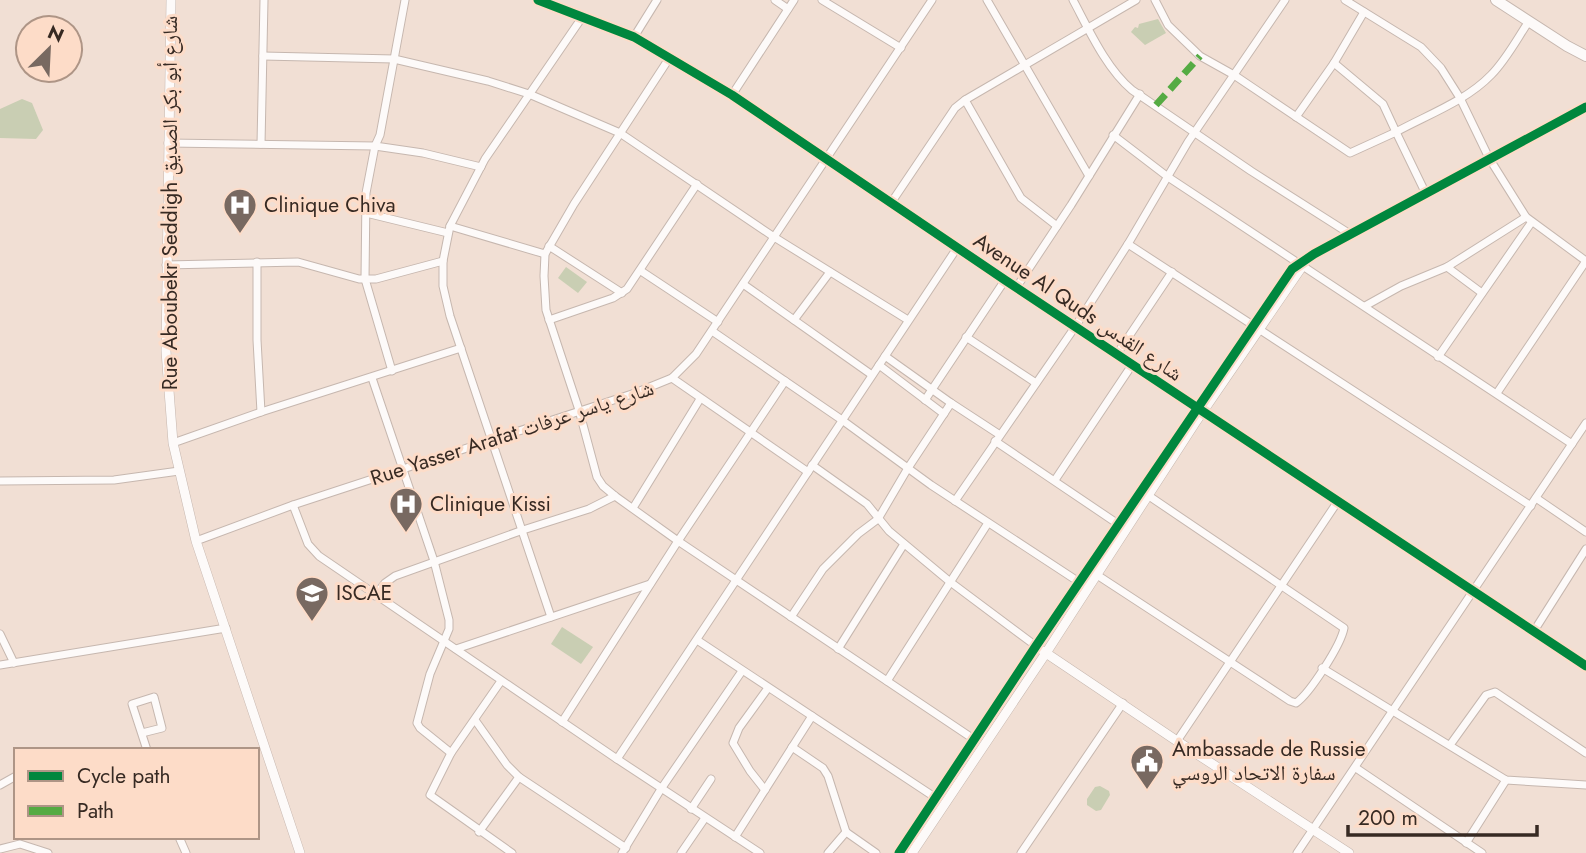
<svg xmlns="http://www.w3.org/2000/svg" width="1586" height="853" viewBox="0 0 1586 853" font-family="Jost,'Noto Naskh Arabic',sans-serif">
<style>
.green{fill:#c9ceb3}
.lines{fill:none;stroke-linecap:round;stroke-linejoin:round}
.minor-casing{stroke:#c6b7af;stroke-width:9}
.tertiary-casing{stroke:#c6b7af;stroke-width:10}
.secondary-casing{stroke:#c6b7af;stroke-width:12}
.minor{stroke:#fdfaf9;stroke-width:7}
.tertiary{stroke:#fdfaf9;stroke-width:9}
.secondary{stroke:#fdfaf9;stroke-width:10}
.quiet{stroke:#55ab43;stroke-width:7;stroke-dasharray:14 7;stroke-linecap:butt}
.cycleway-casing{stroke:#fddcc8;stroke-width:13}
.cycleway{stroke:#00873e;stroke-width:9}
.labels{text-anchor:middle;stroke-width:6;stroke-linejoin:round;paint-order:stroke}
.street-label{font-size:21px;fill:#372a23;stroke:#fddcc8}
.poi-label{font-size:21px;fill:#372a23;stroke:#fddcc8;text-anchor:start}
</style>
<rect width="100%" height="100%" fill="#f1dfd4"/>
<g class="green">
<polygon points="1158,19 1166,33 1145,45 1131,32 1135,27 1138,28 1139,24"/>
<polygon points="22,99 32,103 43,130 36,139 0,138 0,109"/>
<polygon points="566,267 587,282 578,293 558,278"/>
<polygon points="562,627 593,647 581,664 551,644"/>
<polygon points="1100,786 1109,791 1110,795 1101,810 1096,811 1087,805 1087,799 1095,787"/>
</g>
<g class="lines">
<defs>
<g id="minor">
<polyline points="775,0 788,9"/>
<polyline points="822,0 901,48"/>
<polyline points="987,0 1089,176"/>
<path d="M1073 0C1089 30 1106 68 1132 90L1251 171 1350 234"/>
<polyline points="1155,0 1168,25 1200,56 1234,75 1350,153 1396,132 1426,194"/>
<polyline points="1345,0 1421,47 1441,68 1460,98 1489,158 1526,217 1586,261"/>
<polyline points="634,37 657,0"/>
<polyline points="263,56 394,59 488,81 529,94 620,133 774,237 908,320"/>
<polyline points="670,57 574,204 545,254 544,276 546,310 579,410 597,477 603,486 615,496 678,541 975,740"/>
<path d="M1334 63 1383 104 1396 132C1427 115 1466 101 1491 75 1506 60 1517 39 1529 21"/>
<polyline points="732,95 794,0"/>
<polyline points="965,100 1021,198 1057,226"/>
<polyline points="1296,117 1334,63 1364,12"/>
<polyline points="1113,135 1168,177 1572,444"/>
<polyline points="168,143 375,146 423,153 481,167"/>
<polyline points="261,144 264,0"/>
<polyline points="891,203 955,108 965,100 1136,0"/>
<polyline points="366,213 448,233"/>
<polyline points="450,226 545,254"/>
<polyline points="1128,244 1531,506"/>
<polyline points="549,246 622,293"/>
<polyline points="257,262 257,340 261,412"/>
<polyline points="166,265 298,262 359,279 376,279 443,261"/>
<polyline points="1447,267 1482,293"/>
<polyline points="641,271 718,322"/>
<polyline points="743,284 872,375"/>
<polyline points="1016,288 1071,205 1140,94"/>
<polyline points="1365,306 1401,286 1447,267 1526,217"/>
<polyline points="549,320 613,298 627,289 697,184"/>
<polyline points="794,320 830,272"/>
<polyline points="712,331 842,420 931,485 1082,584"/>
<polyline points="966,337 1036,383"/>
<polyline points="1117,354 1172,272"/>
<polyline points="885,356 951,403 1000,435"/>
<polyline points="1438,357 1531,223"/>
<polyline points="879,365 944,414"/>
<polyline points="392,371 365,279 366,193 375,146 380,135 405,0"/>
<polyline points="372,378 434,561 449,620 449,629 430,674 417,723 420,728 451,753"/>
<polyline points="672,378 808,472"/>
<polyline points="1497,393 1586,261"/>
<polyline points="925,400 1005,280"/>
<polyline points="995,441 1118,524"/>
<polyline points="173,443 261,412 461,348"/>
<polyline points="812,465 867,504 889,531 949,581 1036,646"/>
<polyline points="1055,480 1132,365"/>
<polyline points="0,481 114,480 179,471"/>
<polyline points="1536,498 1586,532"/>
<polyline points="955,501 1075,327 1128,244 1188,142 1285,0"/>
<polyline points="293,505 308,544 319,556 617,759 760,853"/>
<polyline points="633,508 700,399"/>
<polyline points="196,541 293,505 635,393 672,378 696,354 932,0"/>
<path d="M1094 573 1290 701 1296 703C1310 693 1341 645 1344 628L1149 496"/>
<polyline points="375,596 385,583 395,576 523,530 589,509 615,496"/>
<polyline points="551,617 450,316 443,286 443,261 450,226 485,159 583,16"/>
<polyline points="791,617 823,569 858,534 878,519 908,468 951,403"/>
<polyline points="1534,631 1586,549"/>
<polyline points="0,634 14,663"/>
<polyline points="697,640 936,798"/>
<polyline points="456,649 650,584"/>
<polyline points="838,649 904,544"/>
<polyline points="0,665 226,628"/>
<polyline points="1322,668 1506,780 1586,785"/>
<polyline points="501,681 451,753 430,795 512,853"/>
<polyline points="887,681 988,523"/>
<polyline points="475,720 507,765 519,777 626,848"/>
<polyline points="562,722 678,541 785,381"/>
<polyline points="142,733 162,728 154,697 132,704 147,750"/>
<polyline points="1177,741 1338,501"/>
<polyline points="1450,745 1486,695 1495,692 1586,753"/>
<polyline points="792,747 823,768 828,776 846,832 876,853"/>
<polyline points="617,759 957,248"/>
<polyline points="1356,768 1482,853"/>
<polyline points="0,785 16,776"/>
<polyline points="765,790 750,771 733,743 739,728 768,688"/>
<polyline points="691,809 711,779"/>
<polyline points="479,832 519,777"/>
<polyline points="179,837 186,853"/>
<polyline points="735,837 812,716"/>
<polyline points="1466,843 1506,780"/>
<polyline points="0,849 20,844 48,853"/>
<polyline points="622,853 661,789 742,671"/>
<polyline points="681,853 705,818"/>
<polyline points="828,853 846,832"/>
<polyline points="1021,853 1123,703"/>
<polyline points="1297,853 1586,423"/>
</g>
<g id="tertiary">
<polyline points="171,0 166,351 173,443 196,541 300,853"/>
<polyline points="538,0 634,37 732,95 1005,280 1586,666"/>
<polyline points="1043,651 1177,741 1349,853"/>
<polyline points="899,853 1036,646 1292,269 1314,254 1586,107"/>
<polyline points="912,853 1046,653 1195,423 1308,258"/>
</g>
<polyline id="secondary" points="1496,0 1567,46 1586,56"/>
</defs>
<use href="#minor" class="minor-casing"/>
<use href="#tertiary" class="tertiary-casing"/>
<use href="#secondary" class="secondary-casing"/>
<use href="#minor" class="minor"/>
<use href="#tertiary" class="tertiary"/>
<use href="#secondary" class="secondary"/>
<polyline class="quiet" points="1156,105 1200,56"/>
<defs>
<g id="cycleway">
<polyline points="538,0 634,37 732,95 1005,280 1586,666"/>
<polyline points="899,853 1036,646 1292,269 1314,254 1586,107"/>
</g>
</defs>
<use href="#cycleway" class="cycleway-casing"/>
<use href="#cycleway" class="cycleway"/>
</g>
<defs>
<symbol id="hospital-pin" viewBox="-11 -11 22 30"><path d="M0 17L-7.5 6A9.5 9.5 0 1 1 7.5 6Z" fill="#786961" stroke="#fddcc8"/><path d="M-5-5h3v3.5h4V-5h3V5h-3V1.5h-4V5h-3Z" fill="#fff"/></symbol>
<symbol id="university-pin" viewBox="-11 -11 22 30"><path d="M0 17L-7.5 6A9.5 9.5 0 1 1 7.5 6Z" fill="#786961" stroke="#fddcc8"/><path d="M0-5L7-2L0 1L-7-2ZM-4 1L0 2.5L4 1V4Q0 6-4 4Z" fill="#fff"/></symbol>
<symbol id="civic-pin" viewBox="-11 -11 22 30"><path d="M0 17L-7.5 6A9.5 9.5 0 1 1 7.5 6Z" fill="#786961" stroke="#fddcc8"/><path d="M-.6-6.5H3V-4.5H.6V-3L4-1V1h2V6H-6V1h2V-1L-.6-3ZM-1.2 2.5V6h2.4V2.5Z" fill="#fff"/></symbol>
</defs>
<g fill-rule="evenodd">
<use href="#hospital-pin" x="221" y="186" width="38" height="52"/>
<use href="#hospital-pin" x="387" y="485" width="38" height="52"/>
<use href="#university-pin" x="293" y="574" width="38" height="52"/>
<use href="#civic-pin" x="1128" y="742" width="38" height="52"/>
</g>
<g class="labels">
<g class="street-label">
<text transform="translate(170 203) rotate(-90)" y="7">Rue Aboubekr Seddigh شارع أبو بكر الصديق</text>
<text transform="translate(1078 307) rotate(34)" y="7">Avenue Al Quds شارع القدس</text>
<text transform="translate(512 433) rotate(-18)" y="7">Rue Yasser Arafat شارع ياسر عرفات</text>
</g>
<g class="poi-label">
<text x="264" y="212">Clinique Chiva</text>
<text x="430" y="511">Clinique Kissi</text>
<text x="336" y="600">ISCAE</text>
<text x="1172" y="756">Ambassade de Russie<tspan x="1172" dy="24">سفارة الاتحاد الروسي</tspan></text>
</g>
</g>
<rect x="14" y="748" width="245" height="91" fill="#fddcc8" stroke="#ae9586" stroke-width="2"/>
<rect x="28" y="771" width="35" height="10" fill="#00873e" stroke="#ae9586" stroke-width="2"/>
<text x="77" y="783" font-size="21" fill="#372a23">Cycle path</text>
<rect x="28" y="806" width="35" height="10" fill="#55ab43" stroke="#ae9586" stroke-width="2"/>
<text x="77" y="818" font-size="21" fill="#372a23">Path</text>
<g transform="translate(49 49) rotate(24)"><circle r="33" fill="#fddcc8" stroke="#ae9586" stroke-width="2"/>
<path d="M0-5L12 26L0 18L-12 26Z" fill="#786961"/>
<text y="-10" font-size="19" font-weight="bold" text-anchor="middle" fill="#372a23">N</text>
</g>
<path d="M1348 825v10h189v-10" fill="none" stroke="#372a23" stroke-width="3.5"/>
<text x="1358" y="825" font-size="21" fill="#372a23" stroke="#fddcc8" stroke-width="5" paint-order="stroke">200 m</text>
</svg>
